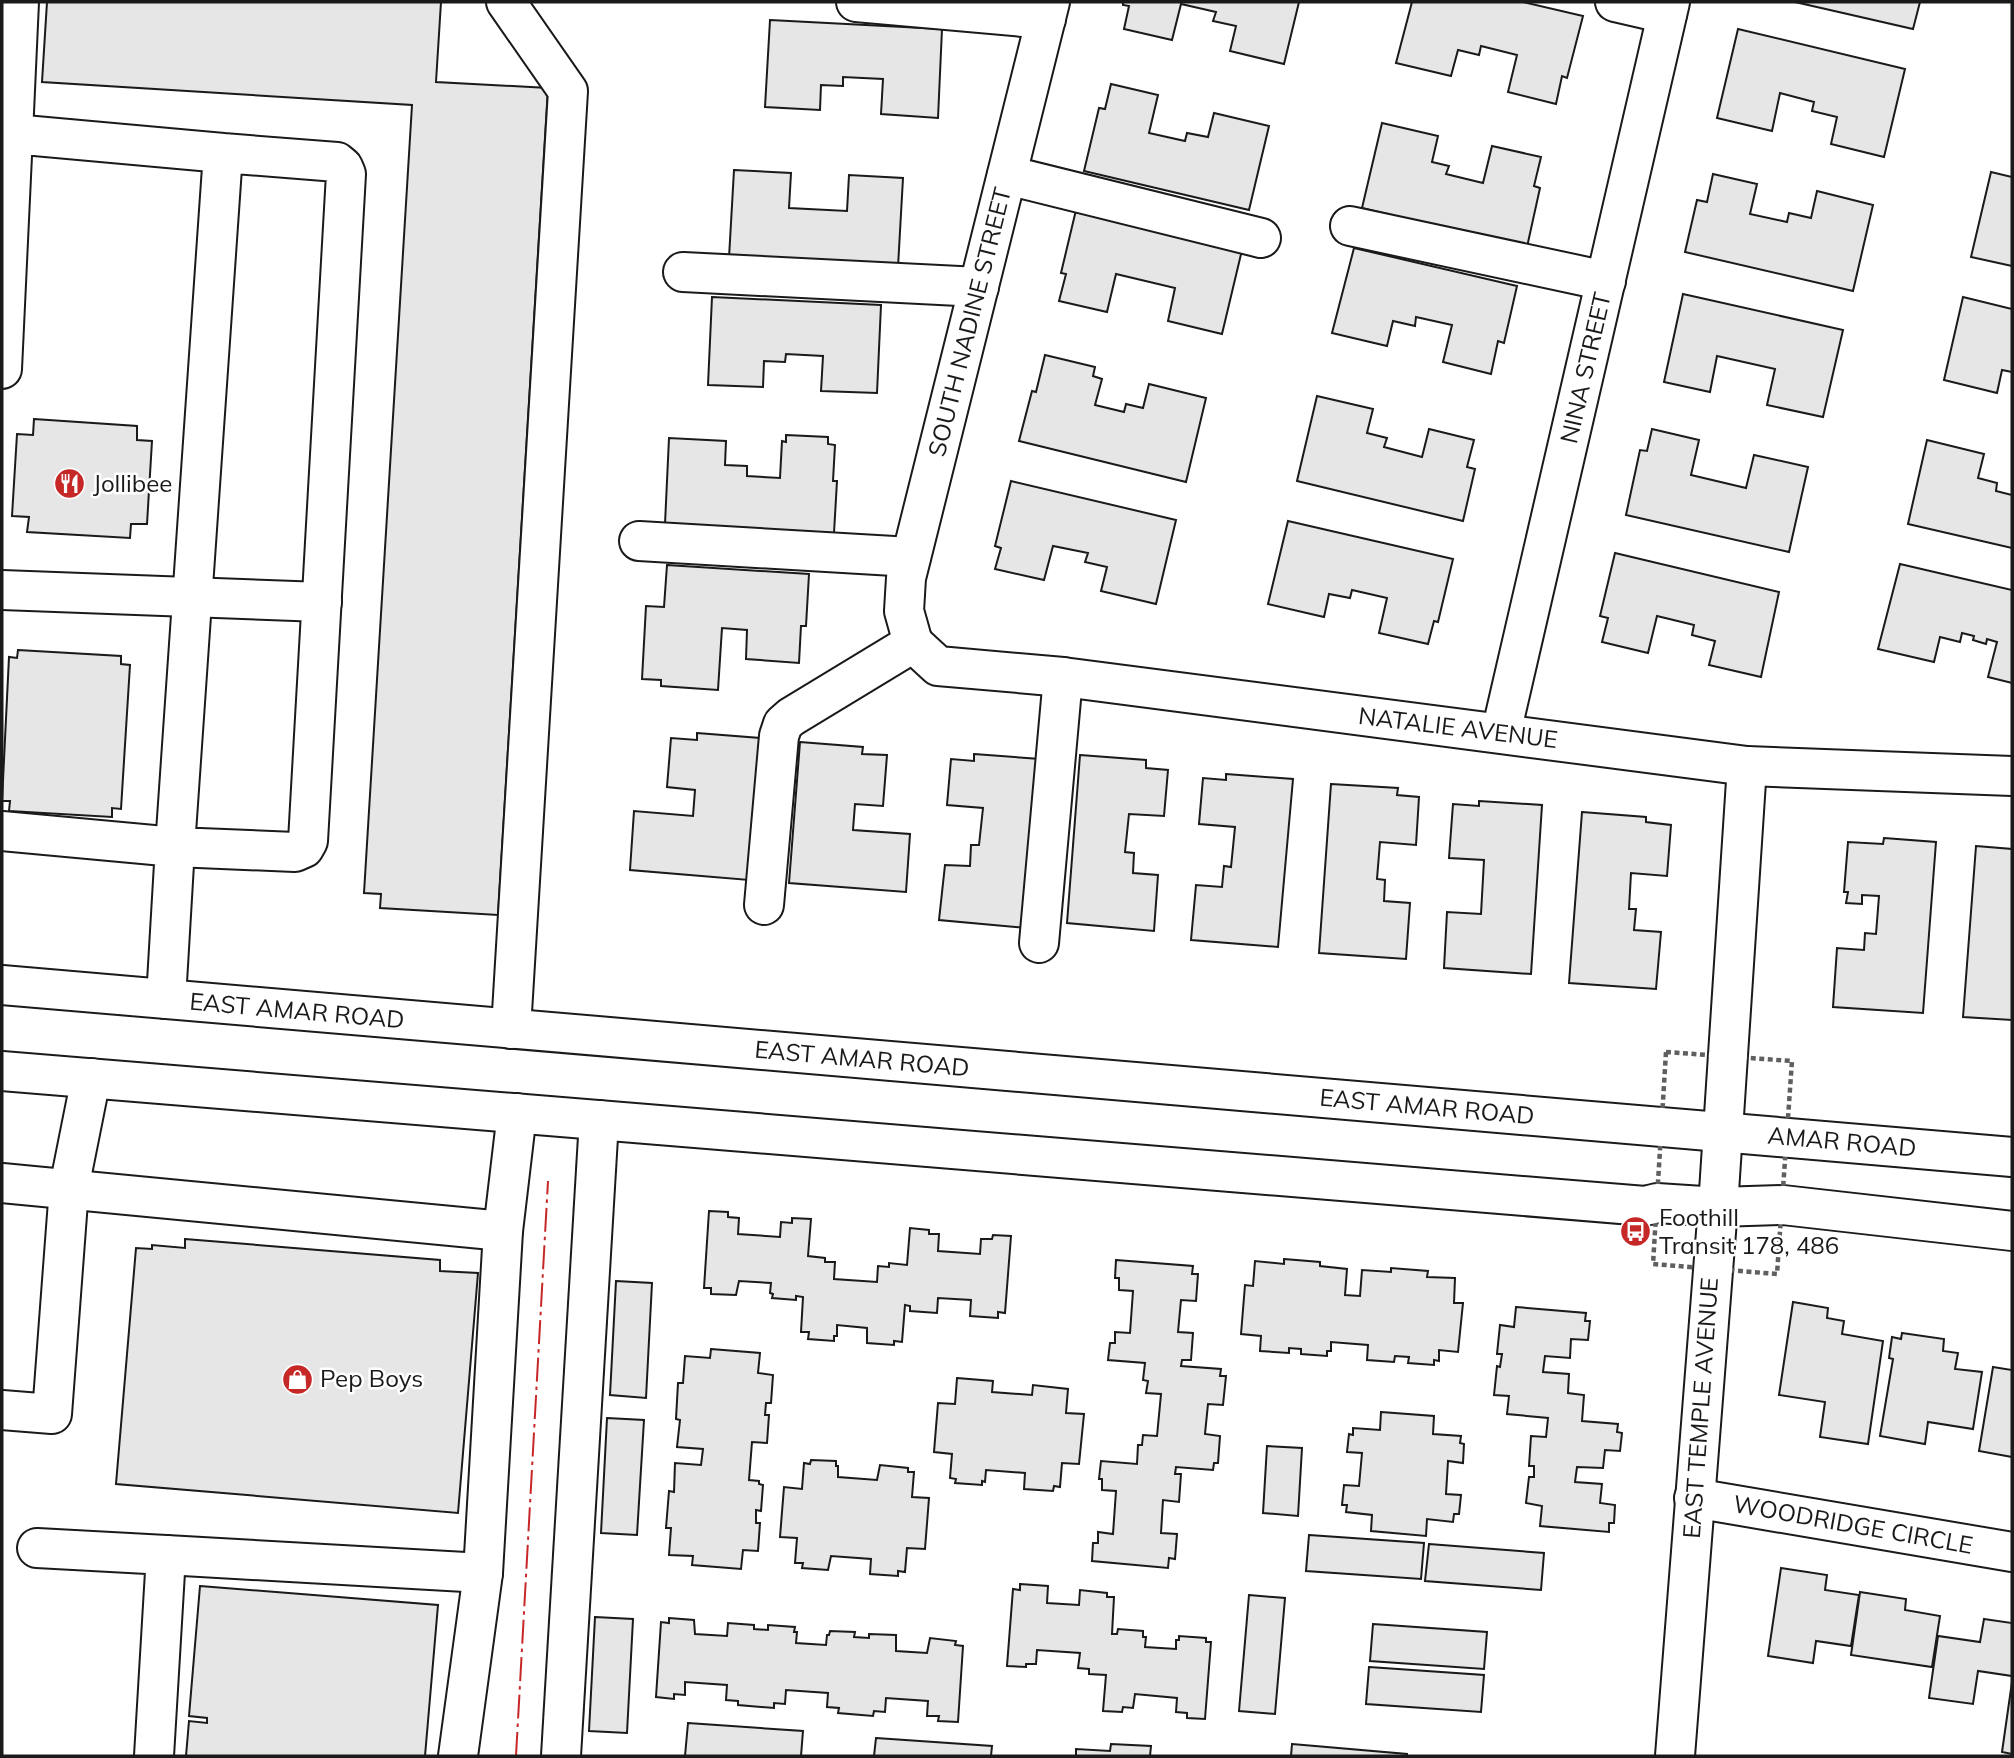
<svg xmlns="http://www.w3.org/2000/svg" width="2014" height="1758" viewBox="0 0 2014 1758" font-family="Mulish,sans-serif">
<style>
.building{fill:#e6e6e6;stroke:#1a1a1a;stroke-width:2}
.lines{fill:none;stroke-linecap:round;stroke-linejoin:round}
.minor-casing{stroke:#1a1a1a;stroke-width:42}
.major-casing{stroke:#1a1a1a;stroke-width:42}
.path{stroke:#5f5f5f;stroke-width:4.5;stroke-dasharray:5 3.5;stroke-linecap:butt}
.minor{stroke:#fff;stroke-width:38}
.major{stroke:#fff;stroke-width:38}
.power{stroke:#c62828;stroke-width:2;stroke-dasharray:24 5 3.5 5;stroke-linecap:butt}
.labels{text-anchor:middle;stroke-width:5;stroke-linejoin:round;paint-order:stroke}
.street-label{font-size:24px;fill:#1a1a1a;stroke:#fff}
.poi-label{font-size:24px;fill:#1a1a1a;stroke:#fff;text-anchor:start}
</style>
<rect width="100%" height="100%" fill="#fff"/>
<g class="building">
<polygon points="47,2 441,2 436,82 548,88 498,915 380,908 381,894 364,893 412,105 42,82"/>
<polygon points="1123,2 1299,2 1284,64 1230,51 1236,26 1213,21 1216,12 1181,4 1172,40 1124,29 1129,6 1123,5"/>
<polygon points="1412,2 1523,2 1583,16 1567,78 1562,76 1556,104 1508,92 1517,55 1481,46 1479,55 1458,50 1451,76 1396,63"/>
<polygon points="1795,2 1920,2 1913,29"/>
<polygon points="770,20 942,29 938,118 881,114 883,79 843,77 843,86 821,85 820,110 765,107"/>
<polygon points="1738,29 1905,69 1884,157 1831,144 1837,117 1812,111 1814,102 1780,93 1772,131 1717,118"/>
<polygon points="1111,84 1158,95 1149,133 1185,141 1187,133 1208,137 1214,113 1269,126 1249,210 1084,171 1099,108 1105,109"/>
<polygon points="1382,123 1438,136 1432,162 1449,166 1446,174 1483,183 1492,146 1541,157 1534,186 1540,188 1527,247 1362,208"/>
<polygon points="734,170 791,173 789,208 847,211 849,175 903,178 898,267 729,258"/>
<polygon points="1991,172 2012,177 2012,266 1971,257"/>
<polygon points="1713,174 1757,184 1750,214 1787,222 1789,213 1811,218 1817,191 1873,205 1853,291 1685,252 1697,200 1707,202"/>
<polygon points="1076,210 1242,250 1222,334 1168,321 1175,288 1116,274 1107,312 1059,301 1066,274 1061,273"/>
<polygon points="1354,248 1517,286 1504,343 1498,341 1491,374 1443,362 1452,325 1416,317 1415,326 1393,321 1387,346 1332,333"/>
<polygon points="1683,294 1843,330 1823,417 1767,405 1775,369 1717,356 1710,392 1664,382"/>
<polygon points="712,297 881,305 877,393 821,391 823,356 786,354 785,362 764,361 763,387 708,385"/>
<polygon points="1963,297 2012,309 2012,372 2002,370 1997,393 1944,380"/>
<polygon points="1045,355 1095,367 1093,376 1102,379 1095,405 1124,412 1126,404 1143,408 1149,384 1206,398 1186,482 1019,441 1032,391 1036,392"/>
<polygon points="1317,396 1373,409 1367,433 1387,438 1384,447 1422,457 1429,429 1474,440 1467,467 1475,469 1463,521 1297,481"/>
<polygon points="34,419 137,426 137,440 152,441 147,524 131,524 130,538 27,532 29,517 12,516 17,434 33,435"/>
<polygon points="1652,429 1699,440 1691,475 1746,488 1754,455 1808,467 1789,552 1626,515 1640,450 1647,451"/>
<polygon points="786,435 828,437 828,444 835,445 833,481 837,481 834,533 665,524 669,438 726,441 725,465 747,466 747,476 780,478 782,441 786,442"/>
<polygon points="1927,440 1984,454 1978,478 1997,483 1996,491 2012,495 2012,548 1908,524"/>
<polygon points="1011,481 1176,520 1156,604 1101,591 1107,567 1085,562 1088,553 1053,546 1044,580 995,569 1001,548 995,546"/>
<polygon points="1288,521 1453,559 1438,622 1434,621 1428,644 1379,633 1387,598 1352,590 1350,598 1329,594 1324,617 1268,604"/>
<polygon points="1615,553 1779,592 1761,677 1709,665 1715,641 1692,635 1694,625 1657,616 1648,653 1602,642 1608,618 1600,616"/>
<polygon points="1900,564 2012,590 2012,683 1988,677 1997,642 1987,639 1986,644 1973,640 1974,636 1962,633 1960,642 1940,637 1934,662 1878,649"/>
<polygon points="667,565 809,574 806,626 801,626 799,663 746,659 747,630 722,628 718,690 661,686 661,680 642,679 646,606 664,607"/>
<polygon points="18,650 121,656 121,664 130,665 121,809 112,808 112,817 9,811 10,801 2,801 9,657 17,658"/>
<polygon points="697,733 760,738 749,880 630,870 634,811 693,816 695,790 667,787 671,738 697,740"/>
<polygon points="800,742 863,747 862,754 887,755 883,806 855,804 853,830 910,834 906,892 789,883"/>
<polygon points="974,754 1040,759 1026,928 939,920 945,865 970,866 971,845 979,845 983,808 947,805 951,759 974,761"/>
<polygon points="1080,755 1146,760 1146,768 1168,770 1164,816 1129,814 1125,852 1134,853 1133,873 1158,875 1154,931 1067,923"/>
<polygon points="1226,774 1293,779 1278,947 1191,940 1196,885 1222,887 1224,866 1231,867 1235,827 1199,824 1203,778 1226,780"/>
<polygon points="1331,784 1398,788 1397,795 1419,797 1416,845 1380,842 1377,879 1385,880 1384,901 1410,903 1406,959 1319,953"/>
<polygon points="1479,801 1542,805 1531,974 1444,968 1447,912 1481,914 1484,860 1449,858 1453,804 1479,806"/>
<polygon points="1582,812 1646,817 1646,822 1671,825 1667,876 1631,873 1629,909 1636,909 1634,930 1661,932 1656,989 1569,983"/>
<polygon points="1884,838 1936,842 1923,1013 1833,1007 1837,948 1864,950 1865,933 1876,934 1879,896 1862,895 1862,904 1846,903 1848,892 1844,892 1848,842 1883,844"/>
<polygon points="1976,846 2012,849 2012,1020 1963,1017"/>
<polygon points="709,1211 728,1212 728,1217 739,1218 738,1234 780,1237 781,1222 792,1223 792,1218 811,1219 808,1256 825,1258 825,1262 835,1262 834,1279 877,1282 878,1266 889,1267 889,1263 907,1265 910,1228 929,1230 929,1234 939,1234 938,1251 980,1254 981,1239 992,1239 993,1235 1011,1236 1005,1313 998,1312 998,1318 970,1316 971,1300 938,1298 937,1313 910,1311 910,1306 905,1305 902,1342 894,1341 894,1345 867,1343 867,1328 837,1325 837,1336 834,1336 834,1341 808,1339 809,1332 801,1332 803,1297 796,1296 796,1300 772,1298 773,1294 770,1293 771,1283 739,1281 736,1295 711,1294 711,1288 704,1288"/>
<polygon points="185,1239 440,1260 440,1271 478,1273 458,1513 116,1484 136,1248 152,1249 152,1245 185,1248"/>
<polygon points="1284,1259 1320,1262 1320,1266 1347,1269 1345,1295 1360,1296 1362,1270 1391,1272 1391,1268 1428,1271 1427,1277 1455,1278 1454,1303 1463,1303 1458,1352 1439,1350 1439,1361 1434,1360 1434,1365 1408,1363 1409,1357 1395,1356 1394,1362 1367,1360 1368,1345 1331,1342 1331,1351 1327,1351 1327,1356 1301,1354 1301,1349 1289,1348 1289,1353 1260,1351 1261,1336 1241,1334 1245,1285 1253,1286 1255,1261 1284,1264"/>
<polygon points="1116,1260 1193,1266 1192,1274 1198,1274 1196,1301 1181,1300 1178,1332 1193,1333 1191,1360 1182,1360 1181,1366 1221,1369 1220,1376 1226,1376 1223,1405 1208,1404 1205,1434 1220,1436 1218,1463 1214,1463 1213,1470 1176,1467 1175,1474 1181,1474 1179,1502 1163,1500 1161,1533 1177,1534 1175,1559 1169,1558 1168,1568 1092,1561 1093,1543 1098,1543 1098,1532 1113,1534 1116,1491 1102,1490 1102,1479 1099,1479 1101,1461 1137,1464 1138,1445 1142,1445 1143,1435 1157,1436 1161,1394 1146,1393 1148,1381 1143,1380 1145,1363 1108,1360 1110,1343 1115,1343 1115,1332 1130,1333 1133,1291 1119,1290 1119,1278 1115,1278"/>
<polygon points="616,1281 652,1283 646,1398 610,1395"/>
<polygon points="1793,1302 1828,1308 1827,1318 1844,1321 1842,1334 1883,1341 1868,1444 1820,1437 1825,1402 1779,1395"/>
<polygon points="1516,1307 1586,1313 1585,1321 1590,1321 1588,1340 1571,1339 1570,1358 1545,1356 1543,1372 1569,1374 1568,1393 1584,1395 1582,1421 1618,1424 1617,1432 1622,1433 1620,1451 1605,1450 1603,1468 1577,1467 1575,1482 1602,1484 1600,1503 1615,1505 1614,1523 1609,1523 1609,1532 1540,1526 1542,1506 1526,1503 1529,1477 1534,1477 1534,1466 1529,1466 1531,1436 1546,1437 1548,1418 1507,1414 1509,1396 1494,1395 1497,1366 1500,1367 1502,1354 1497,1354 1500,1325 1514,1327"/>
<polygon points="1902,1333 1944,1339 1943,1351 1958,1353 1955,1369 1982,1372 1973,1429 1928,1422 1925,1444 1880,1436 1893,1359 1889,1358 1892,1337 1901,1339"/>
<polygon points="711,1349 760,1353 758,1373 773,1375 771,1403 766,1403 765,1415 769,1415 767,1443 752,1442 749,1480 759,1481 759,1484 763,1485 761,1511 756,1510 756,1523 760,1523 758,1551 743,1550 741,1569 692,1565 693,1556 669,1555 671,1528 666,1528 669,1491 674,1492 675,1463 701,1465 703,1449 677,1447 680,1420 676,1419 678,1383 683,1383 685,1356 710,1358"/>
<polygon points="1993,1367 2012,1370 2012,1457 1979,1451"/>
<polygon points="957,1378 993,1381 992,1392 1032,1395 1033,1385 1068,1389 1066,1413 1084,1414 1079,1464 1062,1463 1060,1487 1054,1486 1053,1491 1024,1489 1025,1473 986,1470 985,1482 982,1481 982,1485 955,1483 956,1479 950,1478 952,1454 934,1452 938,1403 955,1404"/>
<polygon points="1381,1412 1434,1416 1433,1434 1461,1436 1460,1443 1464,1444 1463,1463 1448,1461 1446,1494 1461,1495 1459,1514 1454,1514 1453,1522 1427,1519 1426,1536 1371,1531 1372,1515 1346,1512 1347,1505 1342,1505 1344,1485 1359,1486 1362,1453 1347,1452 1349,1434 1353,1435 1353,1428 1380,1430"/>
<polygon points="607,1418 644,1420 637,1535 601,1533"/>
<polygon points="1267,1446 1302,1448 1298,1516 1263,1513"/>
<polygon points="811,1460 836,1461 836,1466 838,1466 838,1477 877,1480 880,1465 908,1468 908,1472 914,1472 912,1497 929,1498 925,1549 907,1548 905,1572 898,1571 898,1576 870,1574 871,1559 831,1556 828,1570 802,1568 803,1563 795,1563 797,1538 780,1537 784,1487 802,1489 804,1463 810,1464"/>
<polygon points="1309,1535 1424,1543 1421,1579 1306,1571"/>
<polygon points="1429,1544 1544,1553 1541,1590 1425,1581"/>
<polygon points="1781,1568 1827,1575 1825,1590 1859,1595 1851,1646 1816,1641 1813,1663 1768,1656"/>
<polygon points="1020,1584 1048,1586 1047,1603 1079,1605 1080,1590 1107,1593 1107,1597 1114,1597 1112,1634 1117,1634 1118,1629 1143,1631 1143,1637 1146,1637 1145,1647 1176,1649 1176,1640 1179,1640 1179,1636 1206,1638 1206,1642 1211,1642 1205,1719 1187,1718 1187,1713 1176,1712 1177,1698 1135,1694 1133,1708 1123,1707 1122,1712 1103,1711 1106,1675 1089,1674 1089,1669 1078,1668 1080,1653 1037,1650 1036,1664 1026,1664 1026,1667 1007,1666 1013,1589 1020,1590"/>
<polygon points="200,1586 438,1605 425,1756 186,1756 189,1721 207,1723 207,1718 189,1716"/>
<polygon points="1860,1592 1906,1599 1905,1610 1940,1616 1932,1667 1851,1655"/>
<polygon points="1249,1595 1285,1598 1275,1714 1239,1711"/>
<polygon points="595,1617 633,1619 627,1733 589,1731"/>
<polygon points="669,1618 694,1620 695,1634 727,1636 728,1623 754,1625 754,1629 768,1630 768,1625 795,1627 794,1632 797,1632 796,1643 826,1645 827,1635 829,1635 830,1631 855,1632 854,1637 869,1638 869,1634 896,1635 896,1651 927,1653 930,1638 956,1641 955,1645 963,1646 958,1722 938,1721 939,1716 927,1716 928,1701 886,1698 885,1712 874,1711 873,1716 838,1713 839,1708 827,1707 828,1693 786,1690 785,1704 774,1703 774,1708 738,1705 738,1701 726,1700 727,1685 685,1682 685,1695 674,1694 674,1699 656,1697 661,1622 669,1623"/>
<polygon points="1984,1619 2012,1623 2012,1676 1978,1671 1973,1704 1929,1698 1938,1636 1980,1642"/>
<polygon points="1373,1624 1487,1632 1484,1669 1370,1661"/>
<polygon points="1369,1667 1484,1675 1481,1712 1366,1704"/>
<polygon points="2012,1682 2012,1754 2002,1752"/>
<polygon points="688,1723 803,1731 801,1756 685,1756"/>
<polygon points="876,1738 992,1746 991,1756 874,1756"/>
<polygon points="1111,1744 1151,1746 1150,1756 1076,1756 1076,1749 1110,1751"/>
<polygon points="1292,1744 1407,1754 1407,1756 1291,1756"/>
</g>
<g class="lines">
<defs>
<g id="minor">
<polyline points="506,2 568,91 511,1029"/>
<polyline points="856,2 1046,19"/>
<polyline points="1615,2 1667,14"/>
<polyline points="13,134 19,2"/>
<polyline points="1007,175 1261,238"/>
<polyline points="1350,226 1606,281"/>
<polyline points="683,272 979,287"/>
<polyline points="2,369 13,134 223,153 175,847 295,852 304,848 308,841 346,174 343,167 337,162 223,153"/>
<polyline points="639,541 911,557"/>
<polyline points="2,590 322,602"/>
<polyline points="913,643 938,666 1063,677 1747,766 2012,776"/>
<polyline points="913,643 904,611 906,578 1050,2"/>
<polyline points="1501,733 1670,2"/>
<polyline points="2,831 175,847 166,999"/>
<polyline points="764,905 779,736 783,724 791,717 913,643"/>
<polyline points="1039,943 1063,677"/>
<polyline points="2,1183 503,1231"/>
<polyline points="1718,1207 1747,766"/>
<polyline points="2,1410 52,1414 69,1188 91,1078"/>
<polyline points="1694,1498 2012,1552"/>
<polyline points="37,1548 166,1555 154,1756"/>
<polyline points="166,1555 483,1573 503,1231 517,1113"/>
<polyline points="458,1756 483,1573"/>
<polyline points="561,1756 599,1120"/>
</g>
<g id="major">
<polyline points="2,985 2012,1157"/>
<polyline points="2,1071 1645,1206 1657,1203 1718,1207 1783,1205 2012,1231"/>
<polyline points="1675,1756 1718,1207"/>
</g>
</defs>
<use href="#minor" class="minor-casing"/>
<use href="#major" class="major-casing"/>
<polygon class="path" points="1666,1052 1792,1061 1777,1274 1653,1264"/>
<use href="#minor" class="minor"/>
<use href="#major" class="major"/>
<polyline class="power" points="516,1756 548,1181"/>
</g>
<defs>
<symbol id="restaurant-disc" viewBox="-11 -11 22 22"><circle r="9.5" fill="#c62828" stroke="#fff"/><path d="M-5-6h1v4h1v-4h1v4h1v-4h1v5L-1.5 .5V6h-2V.5L-5-1ZM5-6V6H3V1.5H1.5Q1.5-4 5-6Z" fill="#fff"/></symbol>
<symbol id="bus-disc" viewBox="-11 -11 22 22"><circle r="9.5" fill="#c62828" stroke="#fff"/><path d="M-5-6H5V4H4V6H2V4H-2V6H-4V4H-5ZM-3.5-4V0h7V-4ZM-3.5 1.2v1.5H-2V1.2ZM2 1.2v1.5H3.5V1.2Z" fill="#fff"/></symbol>
<symbol id="shop-disc" viewBox="-11 -11 22 22"><circle r="9.5" fill="#c62828" stroke="#fff"/><path d="M-5-2.5h2.3a2.7 3.5 0 0 1 5.4 0H5L5.5 6h-11ZM-1.5-2.5h3a1.5 2.3 0 0 0-3 0Z" fill="#fff"/></symbol>
</defs>
<g fill-rule="evenodd">
<use href="#restaurant-disc" x="52" y="466" width="35" height="35"/>
<use href="#bus-disc" x="1618" y="1214" width="35" height="35"/>
<use href="#shop-disc" x="280" y="1362" width="35" height="35"/>
</g>
<g class="labels">
<g class="street-label">
<text transform="translate(970 322) rotate(-76)" y="8">SOUTH NADINE STREET</text>
<text transform="translate(1586 368) rotate(-77)" y="8">NINA STREET</text>
<text transform="translate(1458 728) rotate(7)" y="8">NATALIE AVENUE</text>
<text transform="translate(297 1011) rotate(5)" y="8">EAST AMAR ROAD</text>
<text transform="translate(862 1059) rotate(5)" y="8">EAST AMAR ROAD</text>
<text transform="translate(1427 1107) rotate(5)" y="8">EAST AMAR ROAD</text>
<text transform="translate(1842 1142) rotate(5)" y="8">AMAR ROAD</text>
<text transform="translate(1701 1408) rotate(-86)" y="8">EAST TEMPLE AVENUE</text>
<text transform="translate(1853 1525) rotate(10)" y="8">WOODRIDGE CIRCLE</text>
</g>
<g class="poi-label">
<text x="93" y="492">Jollibee</text>
<text x="1659" y="1226">Foothill<tspan x="1659" dy="28">Transit 178, 486</tspan></text>
<text x="320" y="1387">Pep Boys</text>
</g>
</g>
<rect width="2014" height="1758" fill="none" stroke="#1a1a1a" stroke-width="7"/>
</svg>
